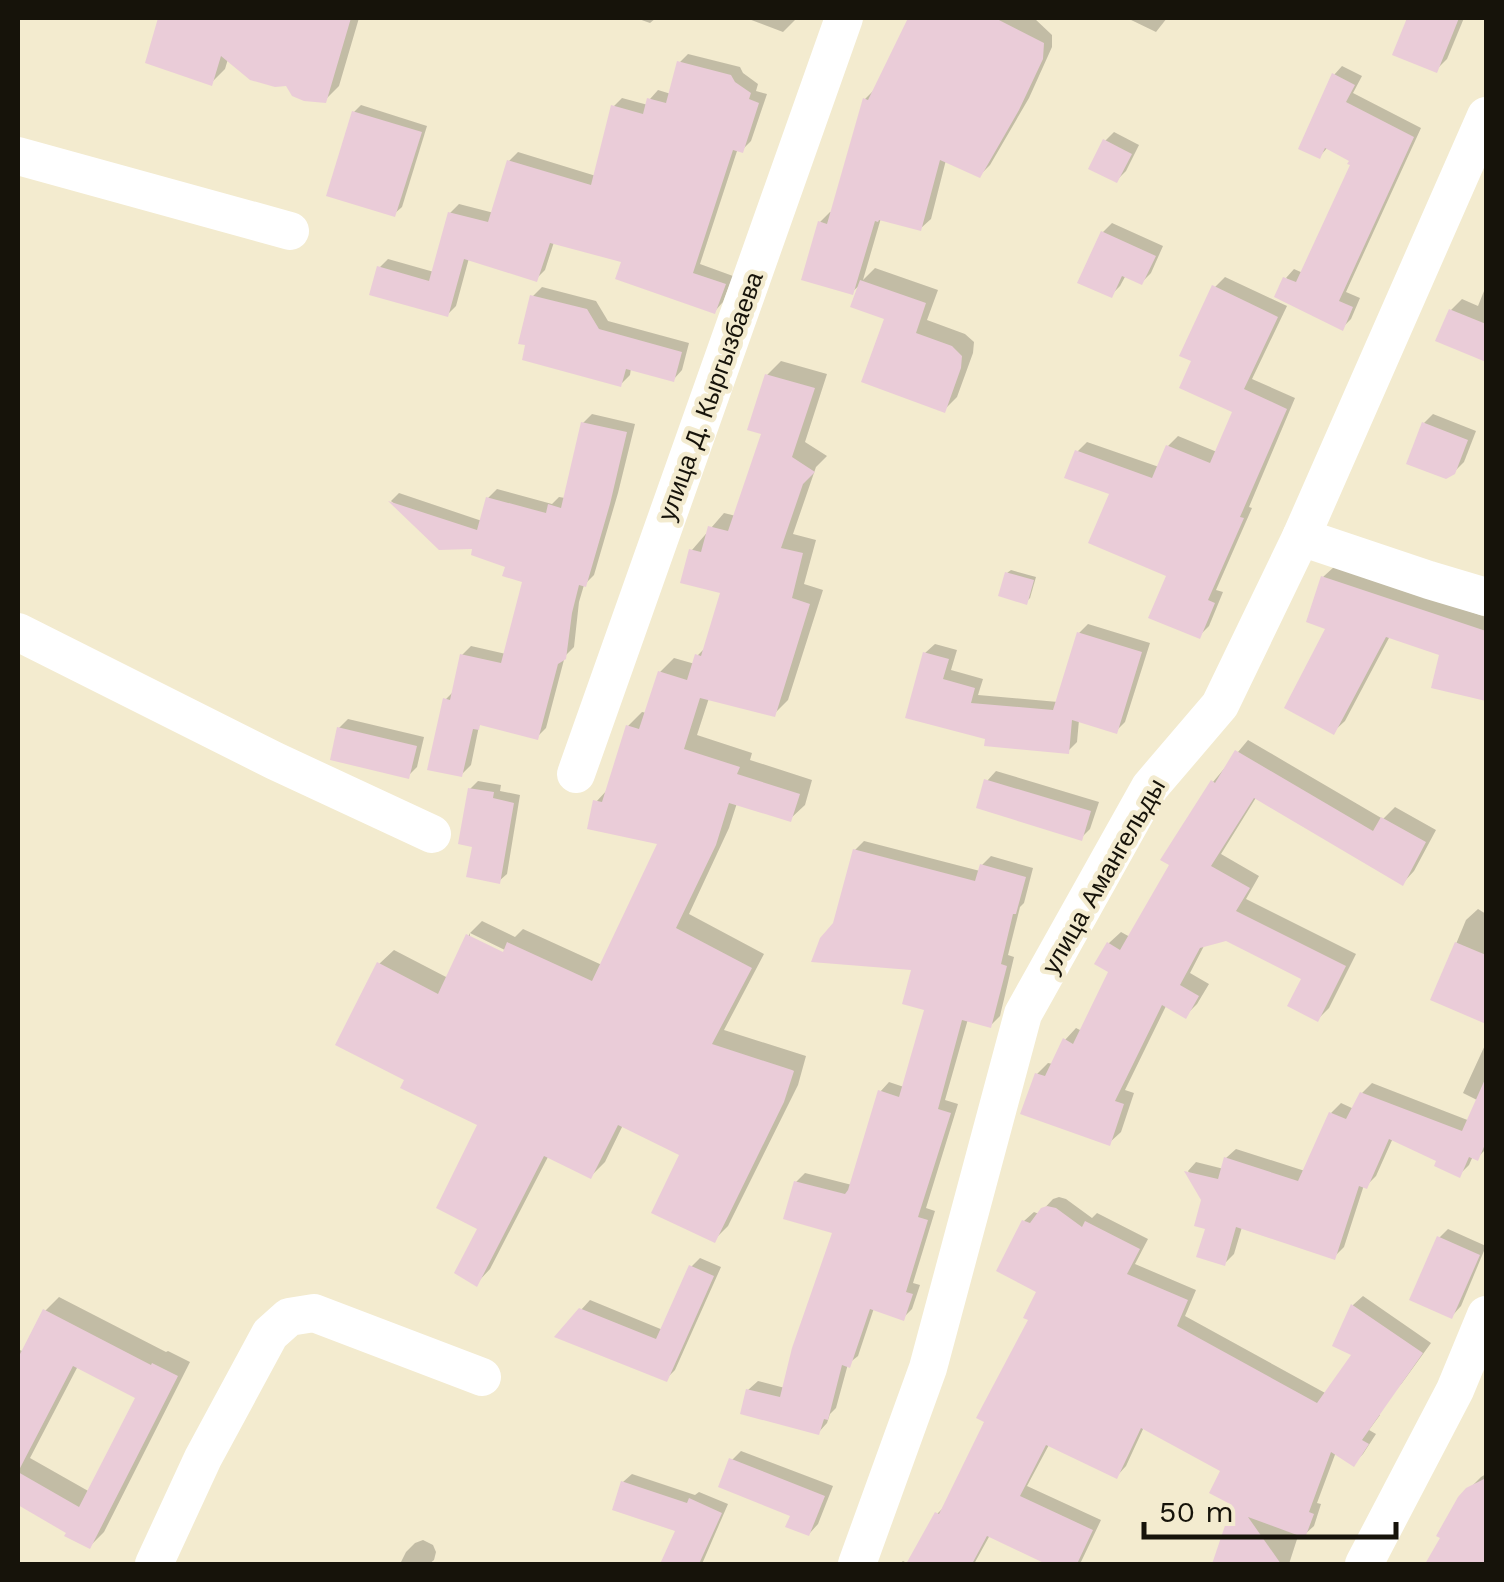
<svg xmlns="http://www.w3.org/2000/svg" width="1504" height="1582" viewBox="0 0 1504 1582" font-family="'Work Sans',sans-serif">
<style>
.shadow{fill:#0003;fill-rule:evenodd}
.building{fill:#eaccd8;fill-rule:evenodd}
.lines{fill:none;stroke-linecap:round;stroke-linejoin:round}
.minor{stroke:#fff;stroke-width:38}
.labels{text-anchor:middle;stroke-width:9;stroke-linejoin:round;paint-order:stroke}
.street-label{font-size:25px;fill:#16130a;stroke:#f3ebcf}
</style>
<rect width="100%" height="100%" fill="#f3ebcf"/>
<g class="shadow">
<polygon points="161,18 359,18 339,86 325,100 228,59 225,69 211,83 148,61"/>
<polygon points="636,18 656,18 650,23"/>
<polygon points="746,18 797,18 783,32"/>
<polygon points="909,18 1034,18 1052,35 1052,47 1029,98 990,165 980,175 946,160 931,219 921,228 881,218 863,280 875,268 938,290 927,320 965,334 974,342 973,353 957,397 944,410 887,318 861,284 852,292 820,222 830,212 833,213 865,99 876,88"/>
<polygon points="1127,18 1167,18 1156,32"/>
<polygon points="1410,18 1464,18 1447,59 1436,70 1396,54"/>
<polygon points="688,54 740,67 743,73 758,84 756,91 767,94 751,141 742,150 738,148 700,264 733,276 723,302 715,311 624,261 554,242 545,270 536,279 469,258 456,306 447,315 379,268 388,259 434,272 450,213 459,204 494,213 509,161 518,152 596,176 613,107 622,98 648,105 650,99 658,90 671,94 679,63"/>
<polygon points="1342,66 1362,76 1353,93 1421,128 1346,292 1360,298 1351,319 1342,328 1286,278 1294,269 1303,273 1353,164 1352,159 1328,147 1320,156 1334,75"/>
<polygon points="361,105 427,126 402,207 394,214 354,112"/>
<polygon points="1114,132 1139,145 1126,171 1117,180 1105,141"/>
<polygon points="1112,223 1163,246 1151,273 1142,282 1126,275 1120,286 1111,295 1081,281 1103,232"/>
<polygon points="1225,277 1287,306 1252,379 1295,398 1249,507 1252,508 1216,590 1223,592 1209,626 1199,636 1169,574 1112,493 1077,452 1087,442 1159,467 1168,446 1178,436 1217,452 1236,410 1194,360 1215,287"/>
<polygon points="1486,286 1486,360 1439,340 1451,310 1462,299 1478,306"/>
<polygon points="542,287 596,301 608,321 689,343 682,370 673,380 631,368 630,375 621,384 533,296"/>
<polygon points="781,361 827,374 805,442 827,456 816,467 793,534 816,540 804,584 823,590 788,700 774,714 709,698 697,735 752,753 750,760 812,780 805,805 790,819 737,803 729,828 689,914 764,954 724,1030 806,1056 798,1085 728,1226 714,1240 683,1154 623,1125 605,1162 591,1176 549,1155 490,1269 476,1284 481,1228 480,1124 407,1079 379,964 394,950 448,978 470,933 470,939 513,959 515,955 470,933 482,921 515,937 523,929 602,965 661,842 596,802 609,788 628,726 642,712 647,713 660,672 674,658 695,664 697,656 706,647 723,592 692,550 724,513 736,516 764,432 767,375"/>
<polygon points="592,414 635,424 618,493 594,575 584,585 579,602 574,647 565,656 546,728 537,737 482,723 479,726 471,765 462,774 446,699 455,690 462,655 471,646 506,654 525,580 508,565 476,546 440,547 391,501 399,493 482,521 488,498 497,489 552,504 559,497 565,498 583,423"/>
<polygon points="1433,414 1476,431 1464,462 1454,472 1424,423"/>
<polygon points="1335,566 1486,617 1486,640 1473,681 1442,654 1390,636 1345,721 1333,732 1329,628 1323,577"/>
<polygon points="1011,570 1036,577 1030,598 1026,602 1007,573"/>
<polygon points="1088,624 1150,643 1125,722 1116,731 1079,720 1077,742 1068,751 988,737 908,716 925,653 935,644 957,650 951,670 983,679 978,695 1058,702 1079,633"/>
<polygon points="348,719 424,737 417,767 408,776 339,728"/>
<polygon points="1248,740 1383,819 1395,807 1436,830 1414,871 1403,883 1257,796 1221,854 1259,876 1246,899 1356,954 1329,1008 1318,1019 1304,977 1226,938 1205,944 1190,973 1209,984 1197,1004 1185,1016 1167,1004 1125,1090 1134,1093 1121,1132 1109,1143 1037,1074 1048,1063 1053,1064 1065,1040 1076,1028 1082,1031 1111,971 1097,963 1109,943 1121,932 1130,937 1173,864 1213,782"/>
<polygon points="996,771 1099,802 1090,829 1081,838 987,781"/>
<polygon points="478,781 501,785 500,791 520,795 507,874 499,881 475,845 470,789"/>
<polygon points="864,841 980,871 982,865 991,856 1033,868 1024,903 1020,907 1008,955 1014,957 1000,1016 991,1025 968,1019 945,1100 958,1104 926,1208 935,1211 913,1283 920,1285 912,1309 903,1318 874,1308 858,1356 848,1364 836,1408 830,1414 827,1423 818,1433 748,1390 758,1381 785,1388 835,1231 796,1182 805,1173 852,1185 880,1092 889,1082 904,1087 927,1008 915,967 835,924 855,850"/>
<polygon points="1478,909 1486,914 1486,971 1451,956 1466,920"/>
<polygon points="1486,1043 1486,1149 1477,1158 1473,1156 1469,1165 1459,1175 1440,1160 1393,1138 1376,1176 1366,1186 1364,1185 1344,1247 1334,1257 1242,1227 1234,1254 1224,1264 1208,1227 1204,1200 1188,1171 1196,1162 1224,1169 1226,1158 1236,1149 1305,1171 1331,1113 1341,1103 1354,1109 1362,1093 1372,1083 1470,1121 1479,1101 1463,1093"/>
<polygon points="1059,1197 1066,1199 1092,1218 1097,1213 1148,1239 1135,1264 1196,1290 1185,1316 1327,1394 1355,1355 1336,1345 1353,1305 1363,1296 1431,1343 1402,1383 1376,1413 1380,1415 1369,1430 1376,1434 1363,1454 1353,1464 1336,1452 1317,1503 1321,1504 1314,1526 1304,1535 1299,1533 1289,1564 1215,1564 1236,1504 1223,1470 1144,1427 1126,1466 1117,1476 1050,1443 1027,1486 1101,1520 1080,1564 1052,1564 990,1535 974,1564 899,1564 903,1561 909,1564 937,1514 948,1503 1031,1319 1040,1291 1024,1221 1034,1212 1039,1214 1053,1199"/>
<polygon points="1448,1229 1486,1246 1461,1306 1452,1316 1439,1238"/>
<polygon points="700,1258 721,1267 675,1370 666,1379 581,1310 590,1300 663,1330 691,1267"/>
<path d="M59 1297 166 1352 168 1351 190 1362 104 1532 90 1546 18 1502V1349L24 1352 45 1311ZM78 1366 138 1397 90 1492 30 1458Z"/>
<polygon points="741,1451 833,1486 818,1524 809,1534 793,1514 732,1460"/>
<polygon points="632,1474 695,1495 699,1492 728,1504 702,1564 662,1564 678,1529 623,1482"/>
<polygon points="1486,1474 1486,1564 1428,1564 1443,1537 1460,1498 1481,1477"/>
<polygon points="423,1540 433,1545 436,1552 434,1560 429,1564 400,1564 406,1552 415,1543"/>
</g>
<g class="building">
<polygon points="158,18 351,18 326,103 304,101 292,96 286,86 275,87 250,80 221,56 212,86 145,63"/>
<polygon points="908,18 995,18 1044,43 1043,59 1019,110 980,178 940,160 921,231 879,220 878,222 875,221 853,295 801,280 818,221 827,224 863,98 868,100"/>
<polygon points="1407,18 1459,18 1437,73 1392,55"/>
<polygon points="677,61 731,75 735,82 751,93 749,99 759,103 743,153 733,150 693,273 726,284 715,314 615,279 621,262 550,243 537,282 464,259 448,317 369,295 377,266 429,281 448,212 488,222 507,160 591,185 611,105 643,114 647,98 666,103"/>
<polygon points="1332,73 1355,85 1346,102 1414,137 1339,301 1353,307 1343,331 1274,297 1283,277 1296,282 1350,165 1347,164 1349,161 1325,148 1320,159 1298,149"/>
<polygon points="352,111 422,132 395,217 326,196"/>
<polygon points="1103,139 1132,154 1117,183 1088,169"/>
<polygon points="1101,231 1156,256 1142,285 1122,276 1112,298 1077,283"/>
<polygon points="860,280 926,303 916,333 952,346 962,356 961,368 945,413 861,382 884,319 850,307"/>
<polygon points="1212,285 1278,317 1244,389 1287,409 1240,517 1244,518 1208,600 1215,603 1200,639 1148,618 1166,576 1088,543 1109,494 1064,478 1075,450 1152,478 1166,445 1210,463 1232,412 1179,388 1191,361 1179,356"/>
<polygon points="530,295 587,309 599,329 682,352 674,382 626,369 621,387 522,360 525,345 518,344"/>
<polygon points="1449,309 1486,324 1486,362 1435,341"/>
<polygon points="765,374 815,388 792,457 815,472 803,484 781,548 803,553 792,598 810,604 775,717 700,698 684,749 740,767 737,774 800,794 791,822 729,803 716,845 676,928 752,968 712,1044 792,1070 794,1071 784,1102 715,1243 651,1213 679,1155 618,1125 591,1179 544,1156 477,1287 454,1273 477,1229 436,1208 477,1125 400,1088 404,1080 335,1045 377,962 438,994 466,934 503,952 507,942 592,981 657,844 587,829 593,800 602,802 626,725 639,729 658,671 687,680 695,654 701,656 720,593 680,583 689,549 701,552 708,526 728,531 761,434 747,430"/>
<polygon points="581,422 627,432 610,504 586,587 579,585 572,613 566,659 558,664 538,740 480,725 479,730 473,729 462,777 427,770 443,698 450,700 460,654 501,663 522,582 502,576 505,567 471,555 472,549 439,550 388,501 477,530 486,497 546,513 548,504 561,508"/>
<polygon points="1422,422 1468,440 1455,474 1446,479 1406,464"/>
<polygon points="1005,572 1034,580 1027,605 998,596"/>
<polygon points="1321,576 1486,631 1486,701 1431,688 1439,655 1386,637 1334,735 1284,708 1325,629 1306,622"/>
<polygon points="1077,632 1142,652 1117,734 1072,720 1069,754 984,746 985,739 905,718 923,652 949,659 943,679 975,688 971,703 1053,710"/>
<polygon points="337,727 417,746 409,779 330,760"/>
<polygon points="1235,750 1373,831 1381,817 1426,842 1403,886 1254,798 1211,866 1250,888 1236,911 1346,966 1318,1022 1287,1006 1301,979 1226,941 1200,948 1180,985 1199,996 1186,1019 1162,1005 1115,1101 1124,1104 1110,1146 1020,1114 1035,1073 1045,1076 1063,1038 1073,1044 1108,972 1094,964 1107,942 1120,950 1169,865 1160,860 1211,780 1215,783"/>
<polygon points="984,779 1091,811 1082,841 976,808"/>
<polygon points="468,788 494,792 493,798 514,803 500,884 466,877 472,847 458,844"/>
<polygon points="853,849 975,881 980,864 1026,877 1016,914 1013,914 1001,964 1007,966 991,1028 962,1020 938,1109 951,1113 918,1217 928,1220 906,1292 913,1294 904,1321 870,1309 850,1368 842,1365 828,1420 824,1419 819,1435 740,1414 746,1389 780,1397 792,1348 832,1233 783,1219 794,1181 845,1194 848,1190 878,1090 899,1097 924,1010 902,1004 911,970 811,962 820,938 833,923"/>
<polygon points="1455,942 1486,955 1486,1024 1430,1000"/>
<polygon points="1486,1077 1486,1142 1478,1161 1469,1157 1460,1178 1434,1166 1436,1161 1389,1139 1367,1189 1359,1186 1335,1260 1236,1227 1225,1266 1196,1257 1205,1229 1194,1226 1201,1200 1184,1171 1218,1179 1224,1157 1298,1181 1329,1112 1346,1119 1360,1092 1462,1131"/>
<polygon points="1047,1206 1056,1208 1082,1227 1085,1221 1140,1249 1127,1274 1188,1300 1177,1326 1317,1403 1351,1355 1332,1346 1351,1304 1423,1353 1362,1440 1369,1444 1354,1467 1331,1452 1309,1512 1314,1514 1305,1538 1248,1517 1281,1564 1212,1564 1232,1505 1209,1493 1220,1471 1141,1428 1117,1479 1046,1445 1020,1496 1093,1530 1077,1564 1046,1564 987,1536 972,1564 906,1564 935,1512 939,1514 984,1422 976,1418 1028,1320 1023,1318 1036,1292 996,1271 1022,1220 1030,1223 1041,1208"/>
<polygon points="1437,1236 1480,1255 1452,1319 1409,1300"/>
<polygon points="689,1265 714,1276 667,1382 554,1337 579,1308 656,1339"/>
<path d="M43 1309 151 1365 152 1363 178 1376 90 1549 64 1536 66 1533 18 1505V1358ZM73 1366 135 1398 79 1507 18 1472Z"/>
<polygon points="729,1458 825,1496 809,1536 785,1527 790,1516 718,1487"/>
<polygon points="1486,1478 1486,1564 1425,1564 1440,1538 1436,1536 1458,1497 1466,1488"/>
<polygon points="621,1481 687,1503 689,1498 722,1513 699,1564 660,1564 675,1531 612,1510"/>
</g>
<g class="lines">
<g class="minor">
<polyline points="18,156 290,231"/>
<polyline points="1301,537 1429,580 1486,597"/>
<polyline points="18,632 275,761 432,834"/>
<polyline points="576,774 844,18"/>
<polyline points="154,1564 203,1458 270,1334 289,1317 314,1313 482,1377"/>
<polyline points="857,1564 928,1368 1023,1014 1150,787 1220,705 1301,537 1486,116"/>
<polyline points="1364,1564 1455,1390 1486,1315"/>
</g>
</g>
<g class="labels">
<g class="street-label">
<text transform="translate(710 396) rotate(-70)" y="9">улица Д. Кыргызбаева</text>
<text transform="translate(1103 876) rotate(-60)" y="9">улица Амангельды</text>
</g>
</g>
<rect width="1504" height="1582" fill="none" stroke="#16130a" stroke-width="40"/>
<path d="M1144 1522v15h252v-15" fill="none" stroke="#16130a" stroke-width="5"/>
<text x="1159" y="1522" font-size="30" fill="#16130a" stroke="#f3ebcf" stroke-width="8" paint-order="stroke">50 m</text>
</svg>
